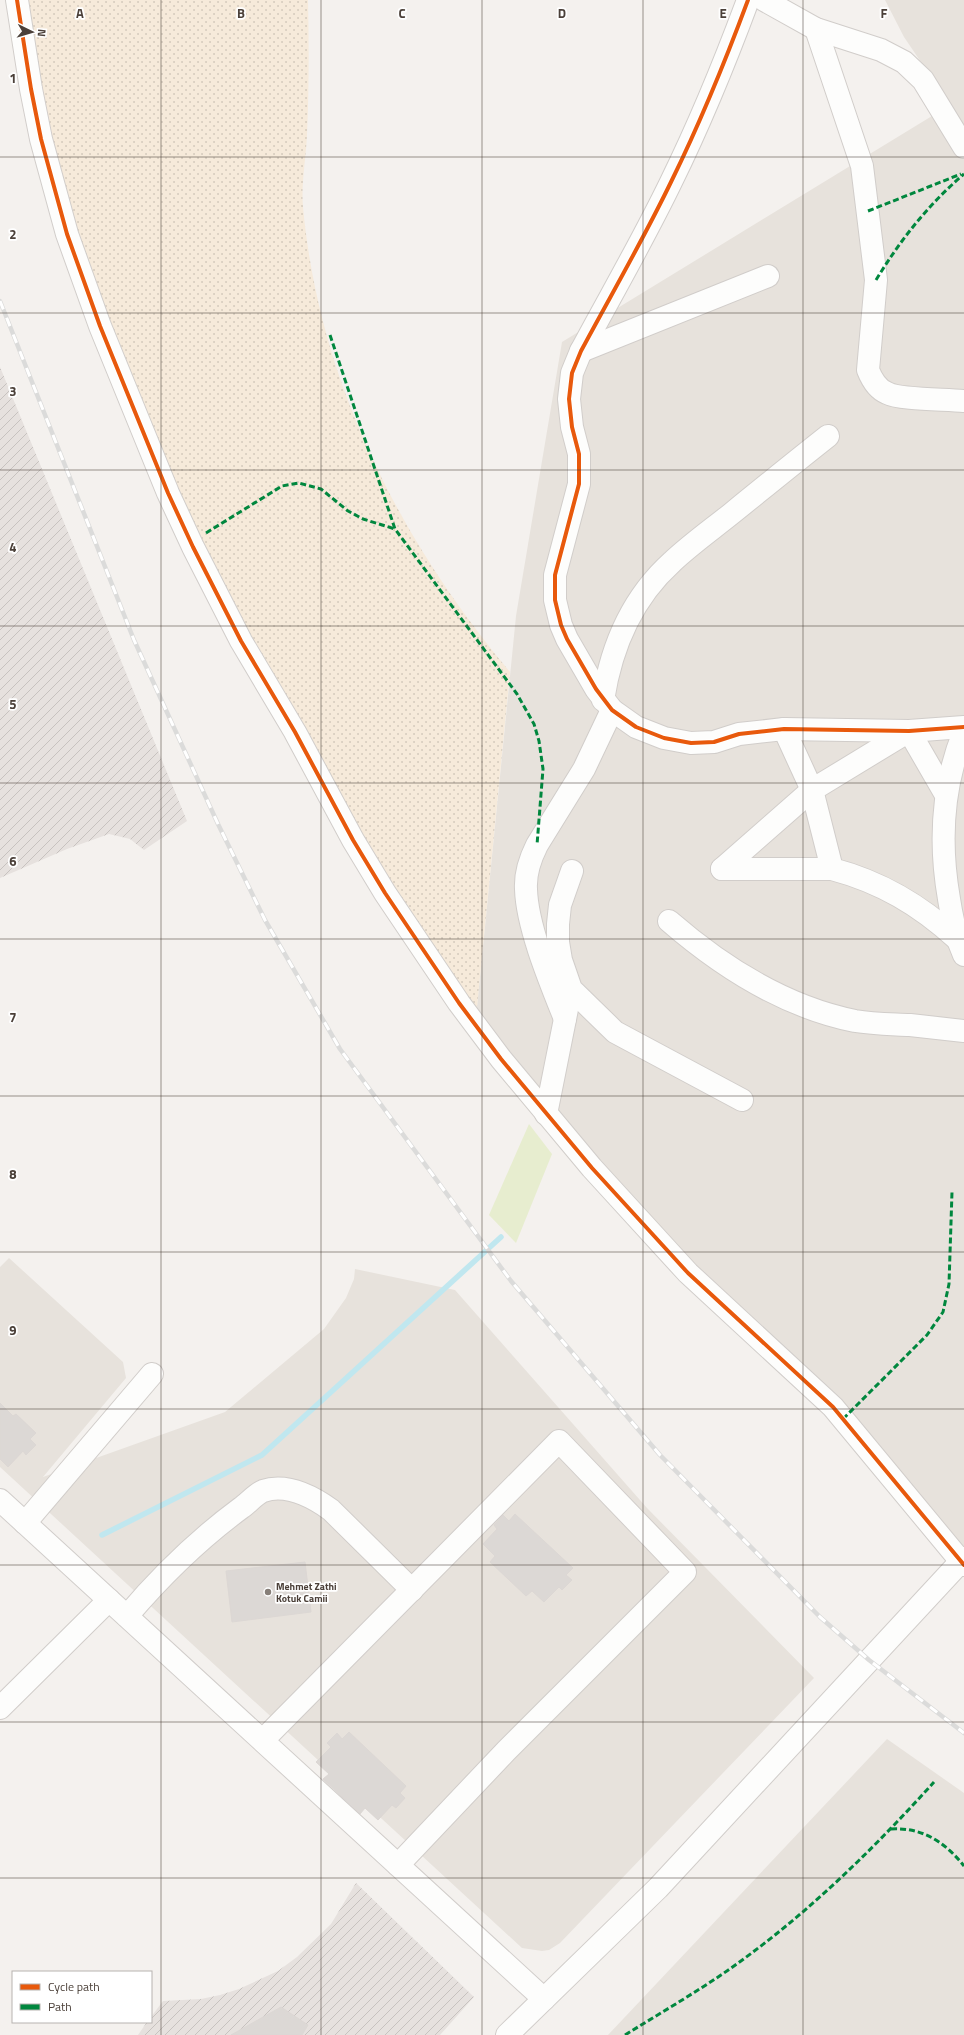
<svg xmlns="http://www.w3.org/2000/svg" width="964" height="2035" viewBox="0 0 964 2035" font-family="'Titillium Web',sans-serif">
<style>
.residential{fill:#e7e2dc}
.industrial{fill:url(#industrial-furrows)}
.grass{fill:#e7edcf}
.sand{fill:url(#sand-dots)}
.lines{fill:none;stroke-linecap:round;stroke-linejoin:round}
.stream{stroke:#c0e7ef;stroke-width:5.5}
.building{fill:#dcd8d5;stroke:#dcd7d4}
.minor-casing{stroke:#d1cdca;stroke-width:24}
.minor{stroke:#fdfdfc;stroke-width:22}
.rail-casing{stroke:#dbdbda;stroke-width:4.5}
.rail{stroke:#fff;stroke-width:3;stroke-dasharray:9;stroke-linecap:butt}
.quiet{stroke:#00873e;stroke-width:3;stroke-dasharray:6 3;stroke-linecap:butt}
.cycleway-casing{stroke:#fff;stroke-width:6}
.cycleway{stroke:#e8590c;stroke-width:4}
.grid{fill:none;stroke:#4b4039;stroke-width:1;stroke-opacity:0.55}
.poi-dot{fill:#867e78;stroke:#fff;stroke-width:1.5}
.labels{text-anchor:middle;stroke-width:3.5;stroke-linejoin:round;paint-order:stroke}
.poi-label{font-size:10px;font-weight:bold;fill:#4b4039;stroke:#fff;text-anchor:start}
.grid-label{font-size:13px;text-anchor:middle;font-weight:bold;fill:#4b4039;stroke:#fff;stroke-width:3.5;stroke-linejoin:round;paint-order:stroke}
</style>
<defs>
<pattern id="industrial-furrows" width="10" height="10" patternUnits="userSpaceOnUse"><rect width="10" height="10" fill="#e6e1de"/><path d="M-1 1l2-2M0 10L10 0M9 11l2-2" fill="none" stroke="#c7c2bf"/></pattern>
<pattern id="sand-dots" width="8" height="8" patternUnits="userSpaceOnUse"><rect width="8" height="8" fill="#f6eada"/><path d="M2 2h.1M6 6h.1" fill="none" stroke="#d4cabc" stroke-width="1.8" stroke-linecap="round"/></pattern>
</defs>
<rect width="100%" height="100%" fill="#f4f1ee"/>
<g class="residential">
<polygon points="885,0 964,0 964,1552 671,1251 476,1017 516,616 562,342 950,105 904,37"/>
<polygon points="9,1258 123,1362 126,1378 43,1477 225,1412 324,1329 346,1298 354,1279 355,1269 455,1290 647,1508 814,1678 560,1943 549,1950 542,1951 522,1948 0,1467 0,1267"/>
<polygon points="887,1739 964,1793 964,2035 608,2035"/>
</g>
<g class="industrial">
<polygon points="0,367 187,821 144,850 130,839 109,834 67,849 0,878"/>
<polygon points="356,1883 474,1997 440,2035 138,2035 147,2022 151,2022 151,2017 163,2001 201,1999 220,1995 239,1989 278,1971 297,1957 331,1924"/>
</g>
<polygon class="grass" points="529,1124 552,1154 516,1243 489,1215"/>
<path class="sand" d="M23 0H308C309 45 309 90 307 135 306 158 301 184 303 207 319 381 399 540 510 672L476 1017 403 908 214 579 122 356 64 199Z"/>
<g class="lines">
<polyline class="stream" points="102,1535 262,1455 501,1237"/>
</g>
<g class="building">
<polygon points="0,1403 13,1416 16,1414 36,1433 30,1439 36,1445 26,1455 23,1451 8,1467 0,1459"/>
<polygon points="515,1514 573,1568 566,1575 572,1580 562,1590 559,1587 544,1602 532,1591 526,1596 490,1562 495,1556 483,1544 497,1529 494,1525 503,1515 509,1521"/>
<polygon points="305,1562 311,1612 232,1622 226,1571"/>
<polygon points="349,1732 406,1786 400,1793 405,1798 396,1808 392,1805 378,1820 365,1808 360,1814 323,1779 329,1774 316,1762 331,1747 327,1743 337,1733 342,1739"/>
<polygon points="281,2007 308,2025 302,2035 231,2035"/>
</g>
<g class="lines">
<defs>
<g id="minor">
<polyline points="17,0 31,89 41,139 67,234 100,326 168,493 193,547 241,641 295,732 353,840 385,893 459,1003 501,1059 592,1168 688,1273 833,1407 964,1565"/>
<path d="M748 0C725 62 700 123 671 182 643 240 611 295 581 351L572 373 569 399 572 427 579 454V484L555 575V600L561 625 567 639 596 689 612 710 636 727 664 738 691 743 714 742 739 734 784 729 909 731 964 727"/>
<polyline points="764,0 816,29 881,50 904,62 923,80 964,147"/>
<path d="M816 29 862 166 876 280 868 370C872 380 877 389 887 393 900 400 947 399 964 401"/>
<polyline points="581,351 768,276"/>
<path d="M603 700C611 648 632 598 672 562 690 545 711 530 731 514 763 488 795 462 828 436"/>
<path d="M784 729 812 790 832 869C881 882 920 905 957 939"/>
<path d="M964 732C942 786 939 842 949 899 952 919 956 937 964 955"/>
<polyline points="722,869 812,790 909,731 946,795"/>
<polyline points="722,869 832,869"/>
<polyline points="572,871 560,905 558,924 558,942 561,960 571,989 615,1032 742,1100"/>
<path d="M669 921C722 967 785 1007 855 1021 873 1024 891 1024 910 1025 928 1027 946 1029 964 1031"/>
<path d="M565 1019C551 984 527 927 526 889 525 873 530 859 537 845L584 769 612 710"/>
<polyline points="546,1114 568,1004"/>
<polyline points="0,1500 544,1999"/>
<polyline points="25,1523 152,1374"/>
<path d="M127 1616C161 1576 199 1539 241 1508 248 1503 256 1494 263 1491 287 1483 313 1497 331 1510L412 1590"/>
<polyline points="0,1708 109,1600"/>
<polyline points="263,1740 559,1441 685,1572 506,1751 398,1865"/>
<polyline points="507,2035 658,1888 964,1558"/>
</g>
</defs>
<use href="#minor" class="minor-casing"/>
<use href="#minor" class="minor"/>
<defs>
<polyline id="rail" points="0,301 134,640 218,824 265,920 340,1049 511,1281 660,1455 820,1617 869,1660 964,1733"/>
</defs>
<use href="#rail" class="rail-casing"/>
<use href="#rail" class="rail"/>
<g class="quiet">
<polyline points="868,211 961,174"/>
<path d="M876 280C901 239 928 205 964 174"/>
<polyline points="330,335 395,529 517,694 534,724 539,741 543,769 537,845"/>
<polyline points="206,533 282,486 299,483 321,489 348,511 363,519 395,529"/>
<polyline points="843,1419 927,1335 943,1312 949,1284 952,1192"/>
<path d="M891 1829C922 1827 945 1842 964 1866"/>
<path d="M625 2035C657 2015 690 1996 721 1975 800 1921 870 1853 934 1782"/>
</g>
<defs>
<g id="cycleway">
<polyline points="17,0 31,89 41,139 67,234 100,326 168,493 193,547 241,641 295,732 353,840 385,893 459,1003 501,1059 592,1168 688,1273 833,1407 964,1565"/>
<path d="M748 0C725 62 700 123 671 182 643 240 611 295 581 351L572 373 569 399 572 427 579 454V484L555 575V600L561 625 567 639 596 689 612 710 636 727 664 738 691 743 714 742 739 734 784 729 909 731 964 727"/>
</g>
</defs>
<use href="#cycleway" class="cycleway-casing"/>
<use href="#cycleway" class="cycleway"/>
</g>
<path class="grid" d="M161 0V2035M321 0V2035M482 0V2035M643 0V2035M803 0V2035M0 157H964M0 313H964M0 470H964M0 626H964M0 783H964M0 939H964M0 1096H964M0 1252H964M0 1409H964M0 1565H964M0 1722H964M0 1878H964"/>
<circle class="poi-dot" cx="268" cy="1592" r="4"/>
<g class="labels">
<g class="poi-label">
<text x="276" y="1590">Mehmet Zathi<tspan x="276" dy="12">Kotuk Camii</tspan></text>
</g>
</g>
<g class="grid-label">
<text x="80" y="18">A</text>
<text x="241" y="18">B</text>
<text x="402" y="18">C</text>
<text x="562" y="18">D</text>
<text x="723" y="18">E</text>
<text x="884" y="18">F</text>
<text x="13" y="83">1</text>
<text x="13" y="239">2</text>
<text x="13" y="396">3</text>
<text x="13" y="552">4</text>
<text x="13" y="709">5</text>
<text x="13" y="866">6</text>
<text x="13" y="1022">7</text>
<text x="13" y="1179">8</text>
<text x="13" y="1335">9</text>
</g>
<rect x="12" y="1971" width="140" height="52" fill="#ffffff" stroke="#b7b3b0"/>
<rect x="20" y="1984" width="20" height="6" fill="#e8590c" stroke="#b7b3b0"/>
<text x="48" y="1991" font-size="12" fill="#4b4039">Cycle path</text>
<rect x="20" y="2004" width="20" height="6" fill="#00873e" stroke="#b7b3b0"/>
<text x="48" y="2011" font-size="12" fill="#4b4039">Path</text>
<g transform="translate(32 32) rotate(95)" stroke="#ffffff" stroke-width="3" paint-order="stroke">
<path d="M0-3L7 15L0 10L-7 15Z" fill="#4b4039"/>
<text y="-6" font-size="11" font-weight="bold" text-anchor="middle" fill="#4b4039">N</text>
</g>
</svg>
